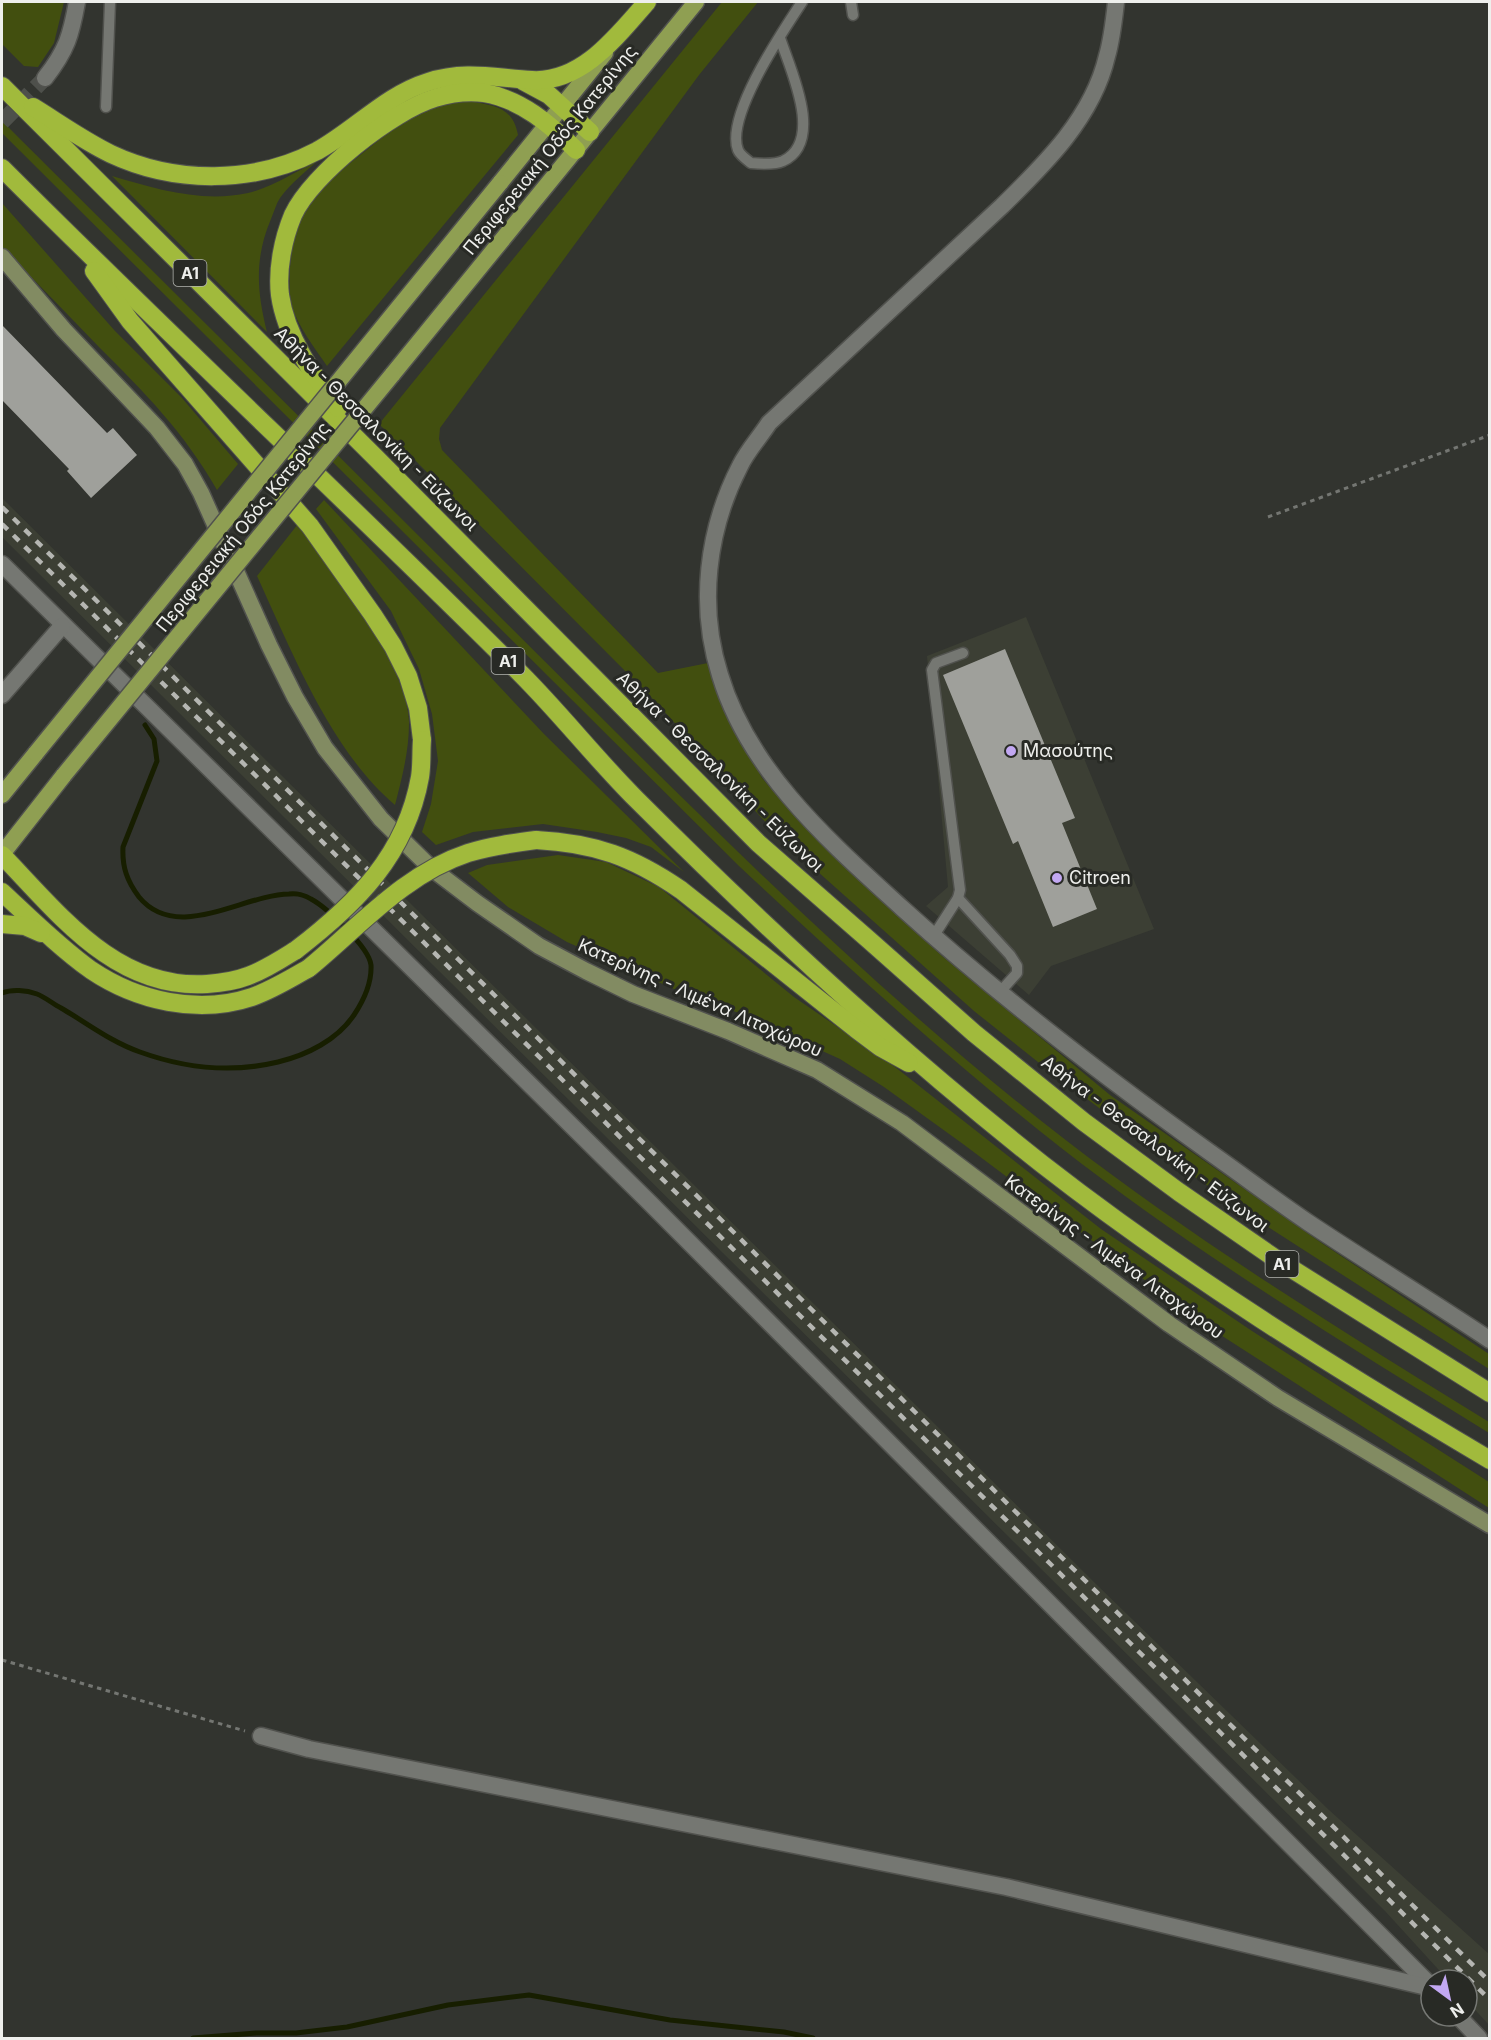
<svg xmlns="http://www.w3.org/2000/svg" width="1491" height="2040" viewBox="0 0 1491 2040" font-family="Inter,sans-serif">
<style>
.built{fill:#3c3f34}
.green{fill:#424f0f}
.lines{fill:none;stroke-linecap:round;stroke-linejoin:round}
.stream{stroke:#171e00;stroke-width:5}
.building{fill:#9fa09b}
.tertiary-tunnel{stroke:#4e504b;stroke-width:16;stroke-dasharray:16 8;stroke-linecap:butt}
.service-casing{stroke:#51524e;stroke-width:13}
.minor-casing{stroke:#51524e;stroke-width:19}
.tertiary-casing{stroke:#51524e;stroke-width:19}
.secondary-casing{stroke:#51524e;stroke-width:19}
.primary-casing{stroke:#51524e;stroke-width:19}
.motorway-casing{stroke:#51524e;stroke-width:20}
.path{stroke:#747672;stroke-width:3;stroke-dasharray:4.5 4.5;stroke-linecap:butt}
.service{stroke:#757772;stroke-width:10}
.minor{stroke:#757772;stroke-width:16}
.tertiary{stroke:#757772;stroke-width:16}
.secondary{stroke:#828b62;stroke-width:16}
.primary{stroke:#8f9f52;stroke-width:16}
.motorway{stroke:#a1ba3c;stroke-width:18}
.rail{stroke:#b5b6b2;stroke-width:4.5;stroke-dasharray:8 8;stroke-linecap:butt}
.primary-bridge-casing{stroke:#51524e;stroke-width:19;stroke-linecap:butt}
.motorway-bridge-casing{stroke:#51524e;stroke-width:20;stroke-linecap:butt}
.primary-bridge{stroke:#8f9f52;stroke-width:16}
.motorway-bridge{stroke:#a1ba3c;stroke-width:18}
.poi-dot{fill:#c2a8f2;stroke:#282a25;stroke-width:2}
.labels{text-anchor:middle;stroke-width:6;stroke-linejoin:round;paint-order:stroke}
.shield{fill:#282a25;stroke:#b3b4b0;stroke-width:1.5}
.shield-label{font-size:16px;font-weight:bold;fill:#eeefec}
.street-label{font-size:18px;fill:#eeefec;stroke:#282a25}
.poi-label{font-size:18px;fill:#eeefec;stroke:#282a25;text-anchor:start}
</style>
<rect width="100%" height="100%" fill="#32342f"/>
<g class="built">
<polygon points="2,498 1097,1585 1329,1810 1489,1954 1489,2025 1467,2001 1467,1980 1448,1980 1385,1911 1307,1833 2,537"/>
<polygon points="1026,617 1154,929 1051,966 1029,995 926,906 948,887 927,656"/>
</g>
<g class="green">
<polygon points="2,2 64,2 54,43 38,67 24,66 2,44"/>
<polygon points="722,2 758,2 699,75 440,428 439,439 442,450 658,673 708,663 720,701 762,778 794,815 846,868 942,956 1110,1095 1323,1244 1489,1354 1489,1369 1265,1225 1157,1151 1048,1070 974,1011 780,838 650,696 379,424"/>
<path d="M470 101C495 106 513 107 518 135L327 366C315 349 298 326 292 307 286 282 291 235 304 213 320 187 346 166 369 148 402 121 426 103 470 101Z"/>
<path d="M2 121 653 769C785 899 920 1028 1067 1141 1201 1244 1345 1333 1489 1422V1433C1343 1343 1196 1253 1060 1147 948 1059 843 963 739 866L2 133Z"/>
<path d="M320 159C306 171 291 183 280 198 276 204 274 212 271 219 254 259 257 292 267 332L112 176C156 189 202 203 248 193 271 188 299 170 320 159Z"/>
<path d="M2 203 115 331 182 398 238 464 217 490C184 432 145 393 98 346 66 313 35 280 2 248Z"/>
<polygon points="324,500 544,734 684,872 651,847 626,838 597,832 543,824 473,832 436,845 422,832 431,804 438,761 432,714 419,669 391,611 316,509"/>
<path d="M298 524C331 569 410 668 409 723 409 751 402 778 395 805 331 751 292 652 257 576Z"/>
<polygon points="558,855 606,862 659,887 794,997 890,1063 1101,1229 1252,1331 1489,1482 1489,1508 1202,1323 963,1144 884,1087 840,1059 736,1012 681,992 567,942 508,907 468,873 487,865"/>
</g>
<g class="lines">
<g class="stream">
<path d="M2 993C12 989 26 990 37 994 45 997 53 1004 61 1008 87 1023 111 1042 140 1052 184 1068 232 1073 278 1062 307 1055 337 1040 354 1015 364 1000 372 984 371 965 369 947 326 907 311 899 305 895 296 893 289 894 242 895 177 943 139 897 127 881 122 867 123 847L157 761 154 739 145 725"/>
<polyline points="193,2038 256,2033 296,2033 347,2027 448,2005 529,1995 670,2020 784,2032 813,2038"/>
</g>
</g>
<g class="building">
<polygon points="2,325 107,433 113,428 137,455 91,498 67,471 69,469 2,400"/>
<polygon points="1005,649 1075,818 1062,823 1097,909 1053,927 1018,841 1013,844 943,675"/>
</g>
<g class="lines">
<polyline class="tertiary-tunnel" points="2,122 45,78"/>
<defs>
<g id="service">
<polyline points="851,2 853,15"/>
<path d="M780 38C790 69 825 141 783 161 774 165 761 164 751 163 747 160 740 155 738 150 725 116 783 31 802 2"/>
<polyline points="106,107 110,2"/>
<polyline points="958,898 1010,955 1017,966 1017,973 999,993"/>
<polyline points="933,937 958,898 960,890 932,670 936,663 963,653"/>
</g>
<g id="minor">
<polyline points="2,564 649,1202 1431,1986"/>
<polyline points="2,695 62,626"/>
<polyline points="261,1736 309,1749 1006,1887 1431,1988"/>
<polyline points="1458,2016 1479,2038"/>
</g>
<g id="tertiary">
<path d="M1116 2C1114 20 1112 39 1107 56 1093 117 1045 164 1002 206L769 423C760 437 747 451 740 466 707 530 698 606 720 675 749 772 830 842 902 908 999 996 1102 1075 1208 1151 1242 1175 1275 1200 1309 1223 1369 1263 1430 1300 1490 1340"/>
<path d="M45 78C67 50 71 35 77 2"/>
</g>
<polyline id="secondary" points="2,257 64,330 157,428 185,464 201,493 269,645 295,697 325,748 381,819 431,868 477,903 539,946 586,971 633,994 728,1031 817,1070 902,1123 1169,1324 1278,1398 1490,1525"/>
<g id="primary">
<polyline points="500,183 605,53"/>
<polyline points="392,375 696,2"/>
<polyline points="2,795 36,753"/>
<polyline points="2,854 64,775"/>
</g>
<g id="motorway">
<polyline points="523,81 549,95 590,132"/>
<polyline points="2,86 375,457 758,843 869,940 974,1033 1084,1122 1179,1192 1276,1259 1490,1393"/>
<path d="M33 107C59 123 84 141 111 154 175 184 254 184 317 151 355 130 386 95 428 82 466 70 494 78 532 80 582 83 617 36 647 2"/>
<path d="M2 168C173 339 350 504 521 674 561 714 596 759 636 799 764 927 899 1051 1042 1164 1183 1274 1336 1369 1490 1460"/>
<polyline points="94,271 130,321 310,526 373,615 393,646 408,676 418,708 422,740"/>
<path d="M338 408C313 375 286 337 280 295 277 269 283 239 293 215 312 174 392 111 435 98 451 93 467 91 484 93 521 99 551 125 576 150"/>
<path d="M536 840C595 843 633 857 681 890L856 1029 880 1047 909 1063"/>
<path d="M2 855C59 914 116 990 207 984 221 983 235 981 248 976 265 970 280 960 296 950"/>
<path d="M2 892C30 918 59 947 91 970 137 1001 198 1015 252 997 272 990 290 979 309 968"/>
<polyline points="2,924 25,926 41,933"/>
</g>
</defs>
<use href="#service" class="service-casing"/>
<use href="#minor" class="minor-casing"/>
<use href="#tertiary" class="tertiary-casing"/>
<use href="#secondary" class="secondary-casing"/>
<use href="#primary" class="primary-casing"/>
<use href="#motorway" class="motorway-casing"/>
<g class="path">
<polyline points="1268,517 1490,435"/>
<polyline points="2,1660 245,1731"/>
</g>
<use href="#service" class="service"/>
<use href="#minor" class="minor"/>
<use href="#tertiary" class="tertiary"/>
<use href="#secondary" class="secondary"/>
<use href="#primary" class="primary"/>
<use href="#motorway" class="motorway"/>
<g class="rail">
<polyline points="2,507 1490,1982"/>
<polyline points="2,524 1490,2000"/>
</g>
<defs>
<g id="primary-bridge">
<polyline points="36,753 500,183"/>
<polyline points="64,775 392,375"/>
</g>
<g id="motorway-bridge">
<path d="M296 950C356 904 406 855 420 777 422 765 421 752 422 740"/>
<path d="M309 968C359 927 404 874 468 853 490 846 513 843 536 840"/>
</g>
</defs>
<use href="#primary-bridge" class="primary-bridge-casing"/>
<use href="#motorway-bridge" class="motorway-bridge-casing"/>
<use href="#primary-bridge" class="primary-bridge"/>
<use href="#motorway-bridge" class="motorway-bridge"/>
</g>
<g class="poi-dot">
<circle cx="1011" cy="751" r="6"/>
<circle cx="1057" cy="878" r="6"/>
</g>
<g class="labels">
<g class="shield">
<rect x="173.5" y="260" width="33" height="26" rx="4.5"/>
<rect x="491.5" y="648" width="33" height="26" rx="4.5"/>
<rect x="1265.5" y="1251" width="33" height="26" rx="4.5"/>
</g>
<g class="shield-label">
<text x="190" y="279">Α1</text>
<text x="508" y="667">Α1</text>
<text x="1282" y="1270">Α1</text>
</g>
<g class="street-label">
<text transform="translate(550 150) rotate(-51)" y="6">Περιφερειακή Οδός Κατερίνης</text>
<text transform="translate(376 429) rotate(45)" y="6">Αθήνα - Θεσσαλονίκη - Εύζωνοι</text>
<text transform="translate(243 527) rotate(-51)" y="6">Περιφερειακή Οδός Κατερίνης</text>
<text transform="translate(720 772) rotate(44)" y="6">Αθήνα - Θεσσαλονίκη - Εύζωνοι</text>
<text transform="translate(700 998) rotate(24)" y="6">Κατερίνης - Λιμένα Λιτοχώρου</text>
<text transform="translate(1155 1144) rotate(37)" y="6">Αθήνα - Θεσσαλονίκη - Εύζωνοι</text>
<text transform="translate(1114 1257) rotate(36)" y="6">Κατερίνης - Λιμένα Λιτοχώρου</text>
</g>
<g class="poi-label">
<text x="1023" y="757">Μασούτης</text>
<text x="1069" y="884">Citroen</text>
</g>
</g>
<rect width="1491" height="2040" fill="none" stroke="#eeefec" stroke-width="6"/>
<g transform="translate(1449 1998) rotate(147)"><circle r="28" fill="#282a25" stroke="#777975" stroke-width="1.5"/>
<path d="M0-4.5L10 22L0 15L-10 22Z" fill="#c2a8f2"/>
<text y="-9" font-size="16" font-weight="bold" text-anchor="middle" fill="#eeefec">N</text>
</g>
</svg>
